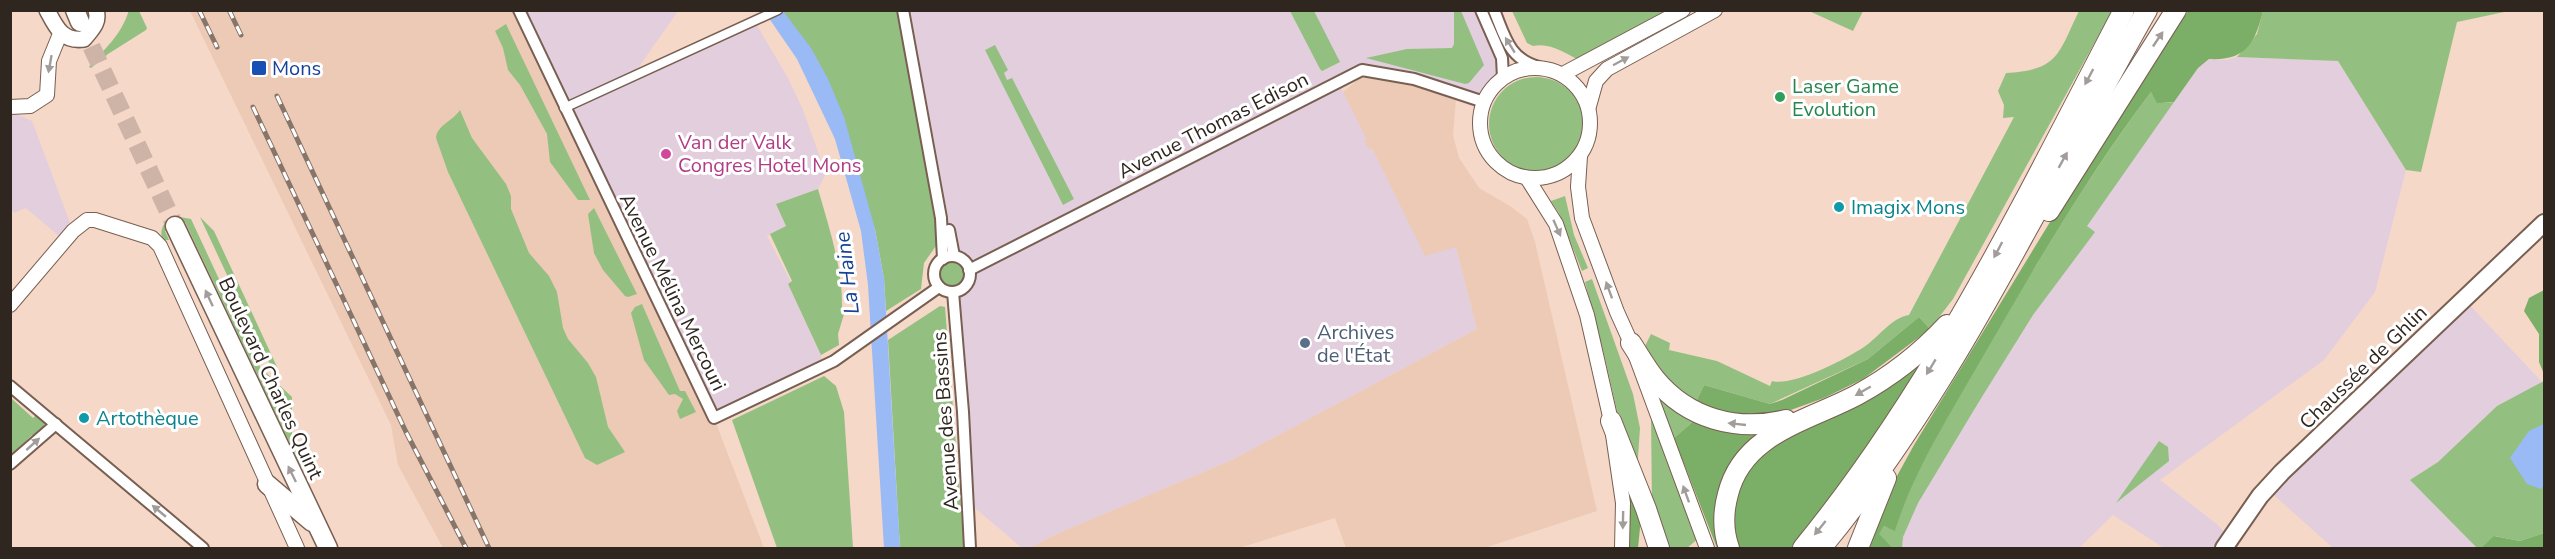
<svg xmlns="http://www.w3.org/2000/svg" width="2555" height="559" viewBox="0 0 2555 559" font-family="'Nunito Sans',sans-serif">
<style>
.commercial{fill:#e2cedd}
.built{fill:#edcab5}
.green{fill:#93c081}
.forest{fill:#7bae66}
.water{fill:#99baf5}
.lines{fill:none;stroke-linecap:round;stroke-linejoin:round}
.trunk-tunnel{stroke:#ceb4a6;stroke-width:18;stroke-dasharray:18 9;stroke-linecap:butt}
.pedestrian-casing{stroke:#785f51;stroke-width:11}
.minor-casing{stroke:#785f51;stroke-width:14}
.tertiary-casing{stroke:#785f51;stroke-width:16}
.secondary-casing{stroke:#785f51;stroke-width:18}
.primary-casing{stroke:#785f51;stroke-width:20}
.trunk-casing{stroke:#785f51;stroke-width:21}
.motorway-casing{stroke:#785f51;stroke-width:22}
.pedestrian{stroke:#fff;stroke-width:8}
.minor{stroke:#fff;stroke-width:10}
.tertiary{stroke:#fff;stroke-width:14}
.secondary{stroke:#fff;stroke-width:15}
.primary{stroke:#fff;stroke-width:16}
.trunk{stroke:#fff;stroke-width:18}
.motorway{stroke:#fff;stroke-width:20}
.rail-casing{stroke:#87756a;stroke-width:5}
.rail{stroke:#fff;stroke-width:3;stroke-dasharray:9;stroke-linecap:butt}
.oneway{fill:#a29d9b}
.transit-dot{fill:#1a4fb4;stroke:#fff;stroke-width:2}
.leisure-dot{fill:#2e9e5b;stroke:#fff;stroke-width:2}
.hotel-dot{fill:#d1479c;stroke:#fff;stroke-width:2}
.culture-dot{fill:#0f9aa8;stroke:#fff;stroke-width:2}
.service-dot{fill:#5c6f8a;stroke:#fff;stroke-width:2}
.labels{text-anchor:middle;stroke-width:6;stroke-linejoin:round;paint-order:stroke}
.transit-label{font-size:20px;fill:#164399;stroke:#fff;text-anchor:start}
.leisure-label{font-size:20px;fill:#27864d;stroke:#fff;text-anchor:start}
.street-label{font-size:20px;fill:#302620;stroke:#fff}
.hotel-label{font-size:20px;fill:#b23c85;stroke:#fff;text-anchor:start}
.culture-label{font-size:20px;fill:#0d838f;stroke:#fff;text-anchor:start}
.service-label{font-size:20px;fill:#4e5e75;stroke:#fff;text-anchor:start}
.water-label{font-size:21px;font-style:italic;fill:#164294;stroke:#fff}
</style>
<rect width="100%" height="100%" fill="#f5d8c8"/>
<g class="commercial">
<polygon points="519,11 678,11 634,74 755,22 788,78 803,110 826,174 818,189 776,204 786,226 767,236 791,282 788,284 821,355 822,367 714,418"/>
<polygon points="906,11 1487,11 1514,72 1503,78 1492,89 1484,102 1362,70 1338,81 1405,214 1456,247 1477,329 1232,460 1052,536 1030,548 1022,548 969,503 952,274"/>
<polygon points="2237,57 2338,61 2406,170 2375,292 2324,360 2160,480 2218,525 2230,539 2224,548 2164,548 2113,515 2079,548 1893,548 1960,397 2198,67 2210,59 2226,60"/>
<polygon points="11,112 32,121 73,231 65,241 26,208 14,213 11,209"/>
<polygon points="2464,299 2543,383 2497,406 2438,462 2411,480 2477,548 2333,548 2267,489"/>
</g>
<g class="built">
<polygon points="190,11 513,11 714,418 764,548 443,548 398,465 391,425"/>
<polygon points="1377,76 1412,83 1456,100 1453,135 1459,158 1479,188 1510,206 1527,219 1535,242 1597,511 1484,548 1346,548 1335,518 1239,548 1030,548 1052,536 1232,460 1477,329 1456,247 1425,256 1372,148 1369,149 1364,141 1367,140 1343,92 1360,78"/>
</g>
<g class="green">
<path d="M129 10 139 11 147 28 146 30 108 54 91 68 89 67C105 48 121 36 129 10Z"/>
<polygon points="783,11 896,11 901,21 919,120 938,243 924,263 921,289 886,311 884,279 875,229"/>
<polygon points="1290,11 1314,11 1340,62 1322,71 1320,69"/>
<polygon points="1454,11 1461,11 1484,65 1469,83 1465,84 1366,58 1407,49 1452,48 1454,44"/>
<path d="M1512 11H1677L1579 60C1565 53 1550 42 1533 46L1527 43Z"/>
<polygon points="1809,11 1863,11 1853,31"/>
<path d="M2079 11H2112L1953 299 1930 329 1919 317 1868 359 1770 404 1704 385 1696 402 1665 376 1645 346 1651 334 1670 343 1669 350 1717 361 1770 386 1772 381C1792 387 1846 359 1864 347 1879 337 1891 318 1909 315L2014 117 2003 118 2004 105 1998 91 2006 73C2059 70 2058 54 2079 11Z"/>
<polygon points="2263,11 2509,11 2457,22 2421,172 2406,170 2338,61 2237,57 2257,34"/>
<polygon points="506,24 590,200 578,200 550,162 547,134 520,85 508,70 503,48 495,31"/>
<polygon points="995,45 1008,70 1004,73 1007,80 1012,78 1074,199 1063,205 985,50"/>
<circle cx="1536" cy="124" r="47"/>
<path d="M2151 92C2157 101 2163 104 2174 102L2087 226 2095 232 2033 315 1980 400 1918 503 1903 537 1902 548H1893L1878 534 1884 526 1895 530C1913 471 1948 418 1978 364 2032 271 2086 178 2151 92Z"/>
<path d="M460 110 472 138 506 184 511 196V209L529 253 549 276 557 292 563 328 568 339 588 363 596 377 608 427 625 452 597 465 585 458 448 172 436 138C437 125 453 121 460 110Z"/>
<path d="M818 189C829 228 843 268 842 309L845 311 838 334 839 345 821 355 788 284 792 281 770 234 786 226 776 204Z"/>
<polygon points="1565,196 1574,235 1588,268 1582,271 1559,213 1551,201"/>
<polygon points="594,208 637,294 628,297 625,296 603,270 594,253 588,214"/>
<path d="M174 216 191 219 260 367 292 397V436L310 475 295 460V454L185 222 165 231 169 240H163C158 230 165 220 174 216Z"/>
<polygon points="200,217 214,231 278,369 273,369 261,348"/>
<circle cx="953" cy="274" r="15"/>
<polygon points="1592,279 1633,394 1640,428 1637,472 1624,442 1605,358 1585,282"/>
<polygon points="642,304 680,391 685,391 696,412 680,419 677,411 683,399 675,394 669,395 644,360 631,313 635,307"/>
<polygon points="940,306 945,307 964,548 900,548 888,340"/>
<polygon points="824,376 836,386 844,412 853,548 777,548 732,420"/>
<polygon points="2544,381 2544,533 2520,541 2495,536 2481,548 2477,548 2410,480 2438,462 2497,406"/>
<polygon points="1656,392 1696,419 1674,438"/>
<polygon points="11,398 33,418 38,413 45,423 42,430 34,437 32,435 11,455"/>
<polygon points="1651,417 1699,538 1687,548 1664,548 1652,507"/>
<polygon points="2159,441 2168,447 2169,461 2116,503"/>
</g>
<g class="forest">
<path d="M2188 11H2263C2255 43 2246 61 2209 59L2198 68 2174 102 2157 103 2151 92C2086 178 2032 271 1978 365 1948 418 1913 472 1895 531L1884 526 1879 534 1893 548H1866L1886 496 1914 445 2072 186Z"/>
<polygon points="2544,290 2544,374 2539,362 2539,334 2524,311 2529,298"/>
<polygon points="1919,317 1930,329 1863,379 1824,398 1788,411 1771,416 1727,415 1696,402 1704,385 1770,404 1782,400 1868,359"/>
<polygon points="1924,357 1928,359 1841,490 1793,548 1736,548 1730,519 1744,473 1757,456"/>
<polygon points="1696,419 1757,430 1760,435 1740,456 1722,548 1717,548 1674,438"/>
<polygon points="1631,494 1641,518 1638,548 1627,548 1628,495"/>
<polygon points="2544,533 2544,548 2481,548 2494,536 2520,541"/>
</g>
<g class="water">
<polygon points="764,11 783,11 811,48 828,79 844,117 875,229 884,279 900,548 884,548 868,285 861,231 835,139 797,59"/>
<polygon points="2544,424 2544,485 2541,489 2527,484 2510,458 2529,431"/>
</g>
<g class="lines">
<polyline class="trunk-tunnel" points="80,22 175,226"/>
<defs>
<polyline id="pedestrian" points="564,108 778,10"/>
<g id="minor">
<polyline points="519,10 714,418 834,361 939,287"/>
<polyline points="903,10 941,218 943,259"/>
<polyline points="1481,10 1502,58 1503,78"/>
<path d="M1494 10C1505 37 1509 59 1539 67"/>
<polyline points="949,230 954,256"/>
<circle cx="952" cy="274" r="18"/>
<polyline points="969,270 1362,70 1414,79 1484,102"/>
<polyline points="953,292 963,412 970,548"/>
<polyline points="10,386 203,548"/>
<polyline points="10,464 56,424"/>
</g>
<g id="tertiary">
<circle cx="1535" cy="123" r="55"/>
<polyline points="1563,74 1683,10"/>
<polyline points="1589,106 1596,81 1607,69 1715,10"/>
<polyline points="10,107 30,106 47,95 49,61 60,34"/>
<polyline points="1580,156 1578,187 1582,218 1617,312 1631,343 1707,548"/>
<polyline points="1527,178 1556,224 1587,315 1611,421 1623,503 1622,548"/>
<polyline points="10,305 73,231 87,220 95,220 152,238 160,246 297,548"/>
</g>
<path id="secondary" d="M47 10C56 27 62 42 84 39 91 30 100 23 96 10"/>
<polyline id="primary" points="2224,548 2260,496 2282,472 2544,223"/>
<g id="trunk">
<polyline points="75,10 80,22"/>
<polyline points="175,226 328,548"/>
<polyline points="267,484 312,522"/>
</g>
<g id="motorway">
<polyline points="2049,211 2176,10"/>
<path d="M1631 343C1639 355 1646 368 1655 379 1688 419 1737 432 1786 420"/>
<polyline points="1611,421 1646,509 1659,548"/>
<path d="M1729 548C1723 531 1723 512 1728 494 1743 433 1808 421 1857 395 1890 377 1921 353 1947 325"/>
<path d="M1803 548C1936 386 2027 195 2124 10"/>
<path d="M1821 548C1955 387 2043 192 2147 10"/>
<polyline points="1858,548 1886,478"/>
</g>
</defs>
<use href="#pedestrian" class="pedestrian-casing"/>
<use href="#minor" class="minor-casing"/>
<use href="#tertiary" class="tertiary-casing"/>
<use href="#secondary" class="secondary-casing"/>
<use href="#primary" class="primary-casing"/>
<use href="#trunk" class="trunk-casing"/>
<use href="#motorway" class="motorway-casing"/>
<use href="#pedestrian" class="pedestrian"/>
<use href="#minor" class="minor"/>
<use href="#tertiary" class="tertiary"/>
<use href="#secondary" class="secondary"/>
<use href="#primary" class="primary"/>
<use href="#trunk" class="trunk"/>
<use href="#motorway" class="motorway"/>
<defs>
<g id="rail">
<polyline points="199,10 217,47"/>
<polyline points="229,10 241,35"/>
<polyline points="277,96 489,548"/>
<polyline points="253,107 406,432 466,548"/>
</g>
</defs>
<use href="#rail" class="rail-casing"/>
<use href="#rail" class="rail"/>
</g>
<defs><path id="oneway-solid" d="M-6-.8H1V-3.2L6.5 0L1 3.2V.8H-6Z" transform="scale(1.5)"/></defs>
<g class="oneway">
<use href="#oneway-solid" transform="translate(2158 39) rotate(-56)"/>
<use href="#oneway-solid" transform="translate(1510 45) rotate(-122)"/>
<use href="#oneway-solid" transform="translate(1621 61) rotate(-28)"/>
<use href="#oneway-solid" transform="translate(50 64) rotate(100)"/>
<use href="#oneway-solid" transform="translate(2089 77) rotate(118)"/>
<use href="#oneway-solid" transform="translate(2063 160) rotate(-61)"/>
<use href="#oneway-solid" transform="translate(1557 228) rotate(66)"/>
<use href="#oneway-solid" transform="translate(1998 250) rotate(118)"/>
<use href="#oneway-solid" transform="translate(1609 290) rotate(-110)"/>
<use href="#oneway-solid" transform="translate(209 298) rotate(-115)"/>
<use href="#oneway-solid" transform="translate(1931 367) rotate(121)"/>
<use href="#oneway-solid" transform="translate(1863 391) rotate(150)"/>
<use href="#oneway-solid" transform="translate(1737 424) rotate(-174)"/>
<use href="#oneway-solid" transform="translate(33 444) rotate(-42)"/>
<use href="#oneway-solid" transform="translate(292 474) rotate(-116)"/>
<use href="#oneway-solid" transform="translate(1686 494) rotate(-110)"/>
<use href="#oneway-solid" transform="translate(159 511) rotate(-140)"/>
<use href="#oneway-solid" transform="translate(1623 520) rotate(91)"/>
<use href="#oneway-solid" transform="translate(1820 528) rotate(129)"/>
</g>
<rect class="transit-dot" x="251" y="60" width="16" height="16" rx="3"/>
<circle class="leisure-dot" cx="1780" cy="97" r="6"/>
<circle class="hotel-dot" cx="666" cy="154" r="6"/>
<g class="culture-dot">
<circle cx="1839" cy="207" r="6"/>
<circle cx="84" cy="418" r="6"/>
</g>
<circle class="service-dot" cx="1305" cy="343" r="6"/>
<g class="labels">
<g class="transit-label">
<text x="272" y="75">Mons</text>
</g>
<g class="leisure-label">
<text x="1792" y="93">Laser Game<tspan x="1792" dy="23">Evolution</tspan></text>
</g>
<g class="street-label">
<text transform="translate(1213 125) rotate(-27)" y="7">Avenue Thomas Edison</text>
<text transform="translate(673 292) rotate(64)" y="7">Avenue Mélina Mercouri</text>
<text transform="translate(2363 367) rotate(-44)" y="7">Chaussée de Ghlin</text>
<text transform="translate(271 378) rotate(65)" y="7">Boulevard Charles Quint</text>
<text transform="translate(945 421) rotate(-94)" y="7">Avenue des Bassins</text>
</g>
<g class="hotel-label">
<text x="678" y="149">Van der Valk<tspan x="678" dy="23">Congres Hotel Mons</tspan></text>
</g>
<g class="culture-label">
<text x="1851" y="214">Imagix Mons</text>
<text x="96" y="425">Artothèque</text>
</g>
<g class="service-label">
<text x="1317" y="339">Archives<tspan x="1317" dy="23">de l'État</tspan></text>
</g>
<g class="water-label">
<text transform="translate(847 273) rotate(-97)" y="7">La Haine</text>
</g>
</g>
<rect width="2555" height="559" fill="none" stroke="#302620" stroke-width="24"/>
</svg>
